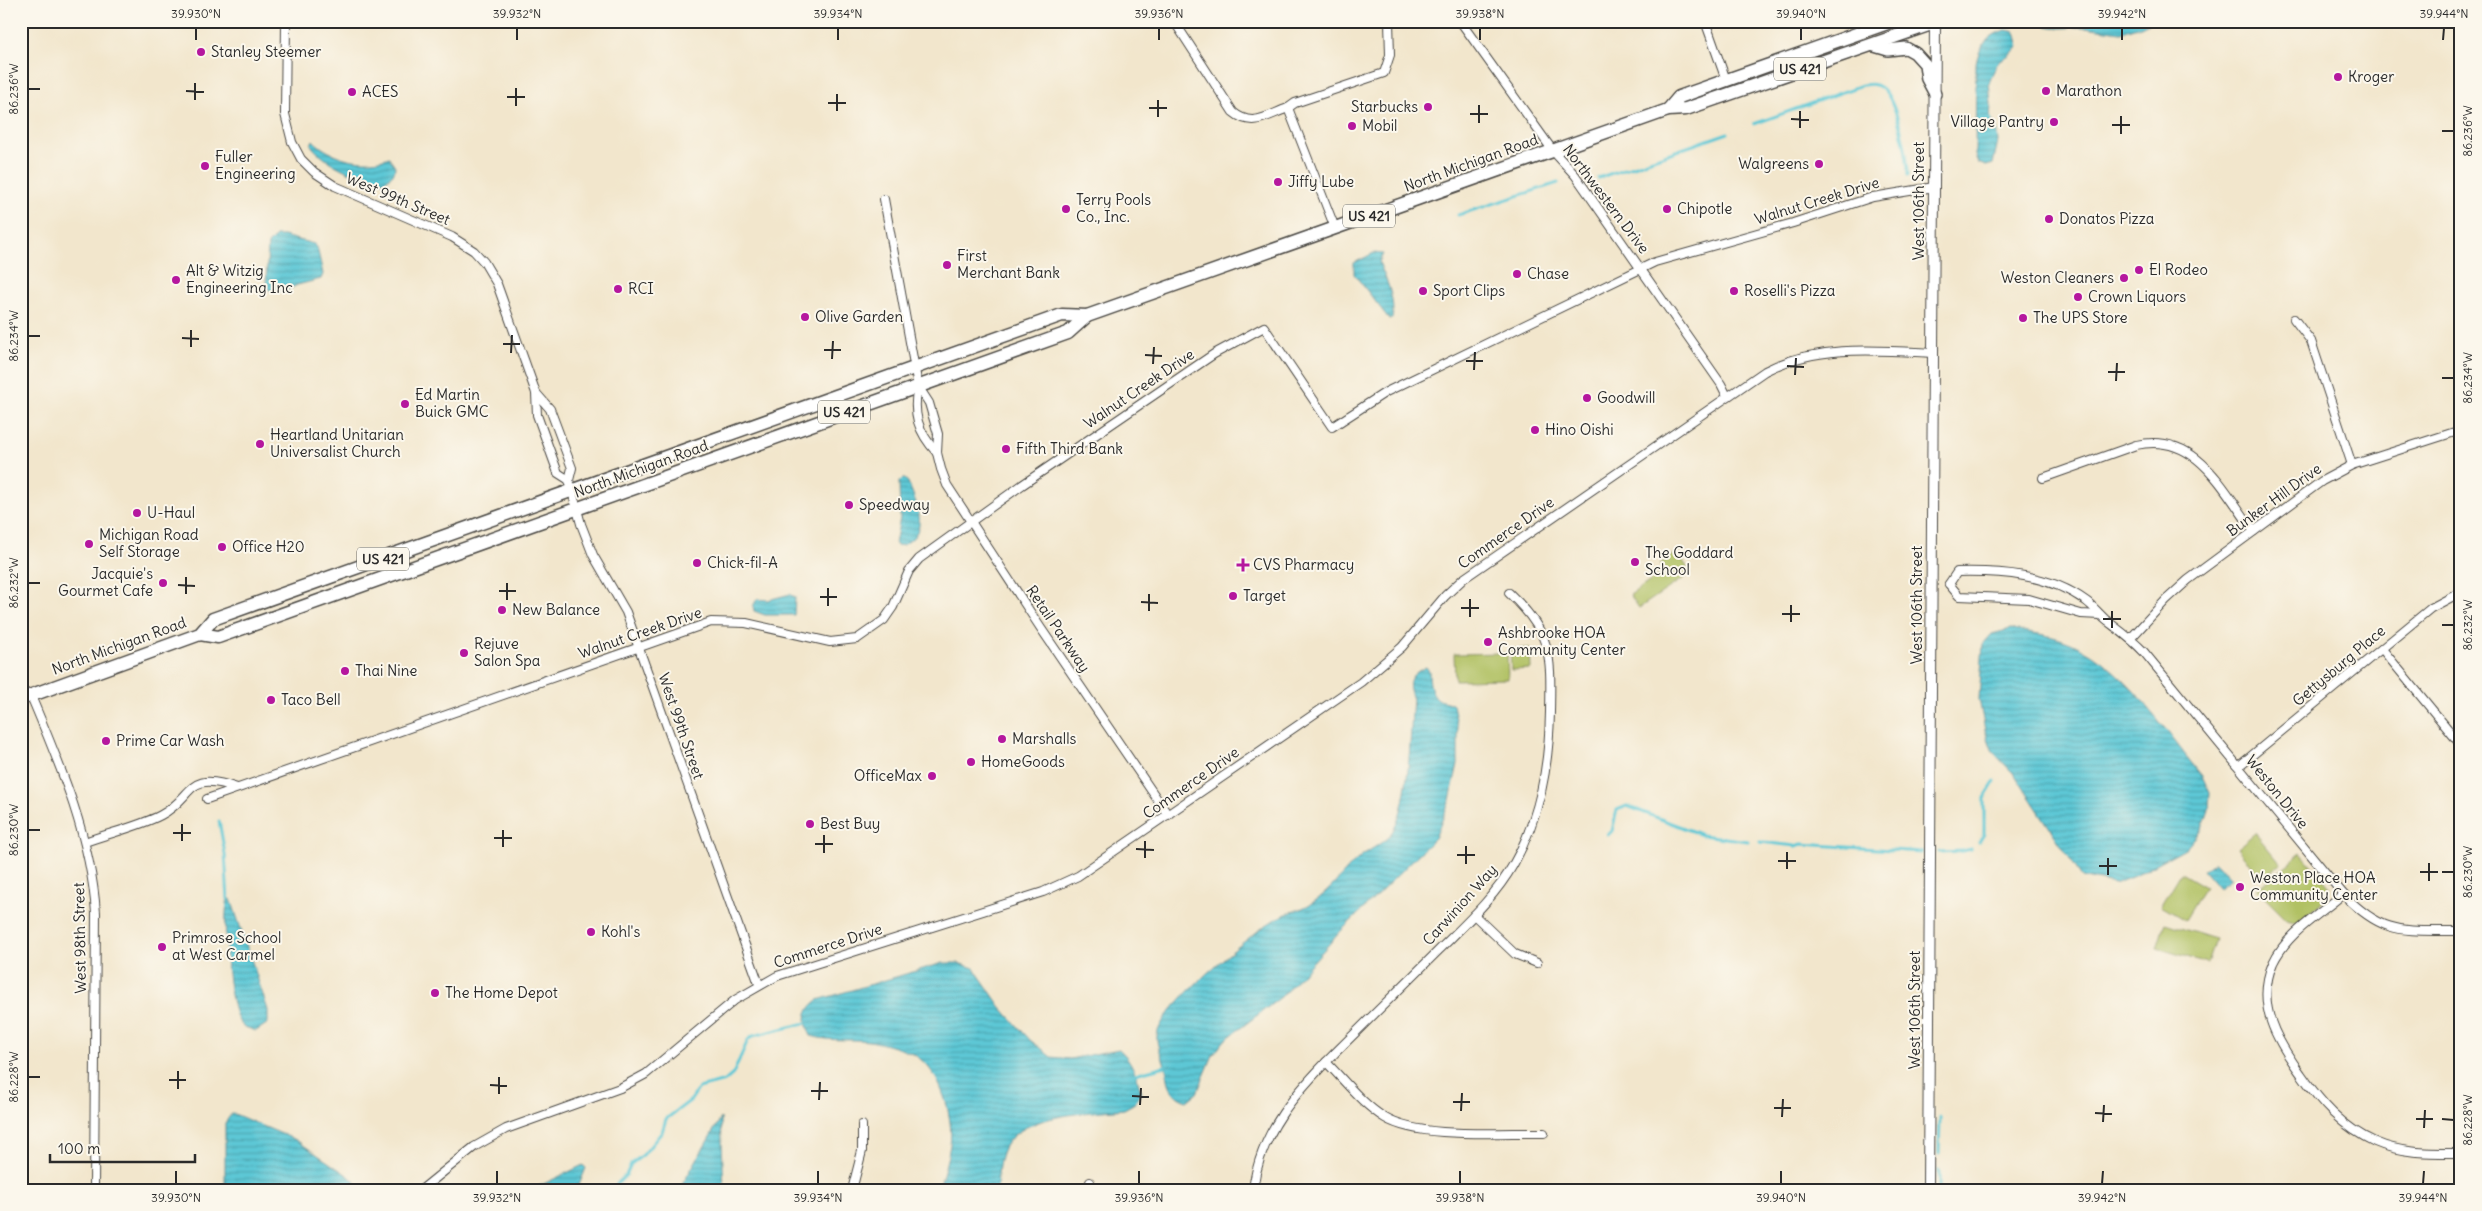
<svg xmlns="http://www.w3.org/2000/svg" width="2482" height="1211" viewBox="0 0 2482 1211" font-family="Delius,sans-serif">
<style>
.park{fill:#b1c164;stroke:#6e7648}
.water{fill:url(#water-rules);stroke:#447a80}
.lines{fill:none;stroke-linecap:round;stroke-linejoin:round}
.stream{stroke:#5dc8d6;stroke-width:3}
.minor-casing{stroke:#494743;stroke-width:10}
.tertiary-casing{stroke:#494743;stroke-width:12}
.secondary-casing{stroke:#494743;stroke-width:14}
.primary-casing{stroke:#494743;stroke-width:15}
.minor{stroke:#fff;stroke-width:8}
.tertiary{stroke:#fff;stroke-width:10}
.secondary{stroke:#fff;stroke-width:11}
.primary{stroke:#fff;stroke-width:12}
.ticks{fill:none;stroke:#2b2b2b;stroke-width:2}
.poi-dot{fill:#b5179e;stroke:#fbf7ec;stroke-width:2}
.labels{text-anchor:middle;stroke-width:4;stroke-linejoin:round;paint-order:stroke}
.shield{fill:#fbf7ec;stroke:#696865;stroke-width:1}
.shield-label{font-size:14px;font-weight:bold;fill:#2b2b2b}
.poi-label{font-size:15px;fill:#2b2b2b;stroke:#fbf7ec;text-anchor:start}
.street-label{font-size:15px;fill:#2b2b2b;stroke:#fbf7ec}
.neatline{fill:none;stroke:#2b2b2b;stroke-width:2}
.ticks-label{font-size:12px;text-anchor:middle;fill:#2b2b2b}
</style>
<defs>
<pattern id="water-rules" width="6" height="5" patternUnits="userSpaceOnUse" patternTransform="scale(1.25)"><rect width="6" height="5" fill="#5dc8d6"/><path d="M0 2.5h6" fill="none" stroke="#4da3ae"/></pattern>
</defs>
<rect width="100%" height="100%" fill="#fbf7ec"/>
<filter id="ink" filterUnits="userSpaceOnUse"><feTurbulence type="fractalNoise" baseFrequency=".02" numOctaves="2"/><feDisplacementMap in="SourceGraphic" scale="10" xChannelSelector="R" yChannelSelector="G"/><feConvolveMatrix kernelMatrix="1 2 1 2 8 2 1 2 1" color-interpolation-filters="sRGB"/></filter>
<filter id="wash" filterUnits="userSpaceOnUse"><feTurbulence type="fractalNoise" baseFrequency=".0096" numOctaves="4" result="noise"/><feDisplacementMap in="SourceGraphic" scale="20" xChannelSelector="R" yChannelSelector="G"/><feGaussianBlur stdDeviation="1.12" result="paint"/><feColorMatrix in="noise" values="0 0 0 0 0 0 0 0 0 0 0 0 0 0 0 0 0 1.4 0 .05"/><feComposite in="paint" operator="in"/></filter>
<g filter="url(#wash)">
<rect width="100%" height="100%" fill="#f2e6cc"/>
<g class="park">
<polygon points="1677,552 1691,573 1639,608 1630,595 1665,571 1660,564"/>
<polygon points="1530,648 1531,669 1511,670 1510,649"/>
<polygon points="1507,653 1508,679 1455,680 1454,654"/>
<polygon points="2255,833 2281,864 2262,879 2237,848"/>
<polygon points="2301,853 2329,886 2328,897 2297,923 2287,920 2257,890"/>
<polygon points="2181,873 2205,887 2185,920 2161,906"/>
<polygon points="2165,923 2215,939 2207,963 2157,948"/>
</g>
<g class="water">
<polygon points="2043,21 2156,21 2121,32 2086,27 2059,28 2046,26"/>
<path d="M2006 30 2015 32 2019 47 1997 64 1989 83 1991 105 1990 116 1996 128 1998 141 1993 164 1986 166 1978 163 1975 155 1976 64C1979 46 1989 34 2006 30Z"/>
<path d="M313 140C329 158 366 167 389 157L395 166 394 173 385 181C364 182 323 163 311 145Z"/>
<polygon points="276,236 283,236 314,244 317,247 323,274 321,279 297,285 284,292 269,290 266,285 268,244"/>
<path d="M1374 253 1383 254 1379 262C1386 280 1396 299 1392 319H1389L1354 274V263Z"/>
<path d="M903 478 908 482C915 500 929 527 909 541 904 545 900 547 895 544L900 518 899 482Z"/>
<polygon points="790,594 795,597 794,615 765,615 754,611 753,606 757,599 768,600"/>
<path d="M2011 629C2027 632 2044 634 2060 639 2122 659 2162 728 2202 776L2210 793 2209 809 2202 829 2187 847 2134 876 2114 884 2082 877 2015 775 1993 752 1985 730 1979 699 1983 644 1992 634Z"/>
<path d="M1426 667 1429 671C1429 680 1430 693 1438 699 1442 702 1448 701 1453 705L1458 729V764L1450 800 1435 838 1340 932 1281 997 1225 1040 1213 1055 1197 1093 1187 1101C1170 1096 1169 1084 1166 1069 1164 1058 1156 1047 1157 1036 1158 1010 1247 937 1271 922 1283 913 1300 911 1312 903 1330 892 1343 872 1359 858 1368 850 1381 845 1389 836 1410 814 1410 730 1413 699 1406 682 1409 675 1426 667Z"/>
<polygon points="2215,862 2231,879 2219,888 2204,870"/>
<path d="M228 899H231L268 1010V1023L256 1031C252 1029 245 1028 242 1025 227 1013 222 917 228 899Z"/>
<path d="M943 963H958L974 968 1000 1006 1030 1040 1051 1057 1070 1059 1119 1049C1132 1060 1138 1078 1141 1094L1135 1103 1124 1109C1091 1113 1021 1113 1004 1148 998 1161 998 1176 997 1190H939C942 1175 948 1160 950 1145 954 1119 942 1075 919 1058 910 1051 891 1046 880 1043 857 1037 834 1043 811 1036 804 1020 803 1012 818 1000Z"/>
<polygon points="232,1113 296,1140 350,1177 355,1182 356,1188 225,1190 225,1123"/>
<polygon points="721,1118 724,1190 679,1190"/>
<polygon points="583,1165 586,1168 577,1190 531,1190"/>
</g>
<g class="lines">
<g class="stream">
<path d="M1754 124 1862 85C1870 84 1876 83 1883 89 1897 102 1908 156 1908 175"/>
<polyline points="1598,178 1728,133"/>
<polyline points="1458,215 1558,183"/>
<polyline points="219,821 225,854 228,899"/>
<polyline points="1608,835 1612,831 1617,810 1627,806 1702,835 1748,841"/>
<polyline points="1760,842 1796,846 1802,844 1922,852"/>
<polyline points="1979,842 1984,834 1984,799 1995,781"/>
<polyline points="1939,852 1963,851 1971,849"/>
<polyline points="1135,1074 1165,1066"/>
<polyline points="1939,1154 1940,1118"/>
<polyline points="1939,1170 1939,1190"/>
<polyline points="611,1190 626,1175 631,1164 643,1155 662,1132 666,1119 691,1100 699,1088 725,1081 733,1074 748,1040 753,1036 806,1023"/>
</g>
</g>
</g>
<g filter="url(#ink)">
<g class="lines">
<defs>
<g id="minor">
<polyline points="286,21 285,114 292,142 301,159 314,172 335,186 452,237 474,251 484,262 497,284 536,393 537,415 558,473 569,480"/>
<path d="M1174 21 1233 112C1252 128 1266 116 1288 108"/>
<polyline points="1460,21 1553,151 1575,175 1721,384 1727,396"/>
<polyline points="1705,21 1726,80"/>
<path d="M884 199 918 386C912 414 918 432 937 453"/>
<polyline points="1335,228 1288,108 1295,103 1384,73 1390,55 1389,21"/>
<polyline points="2294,319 2311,341 2352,465"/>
<polyline points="918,386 929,403 938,434 937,453 941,469 947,485 1040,627 1168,815"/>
<polyline points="536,393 550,409 572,468 569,480 581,524 593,555 626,612 759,984"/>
<path d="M2043 478 2136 445C2197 431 2223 490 2254 531"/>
<path d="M1949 584 1957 572C2001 571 2049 574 2086 601 2093 606 2099 614 2106 620 2119 630 2132 639 2144 652L2343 894C2385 937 2404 930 2461 931"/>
<polyline points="1949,584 1959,596 2029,599 2081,614 2100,615"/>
<polyline points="2131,638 2166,600 2188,580 2322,481 2352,465 2461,430"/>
<polyline points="2382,649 2461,745"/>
<path d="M31 696C60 765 91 837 96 913L94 1190"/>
<polyline points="2239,766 2431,608 2461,592"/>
<polyline points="207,799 711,622 746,623 830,642 857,639 884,620 893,607 909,571 919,559 1022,485 1214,354 1264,327 1332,427 1386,392 1655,262 1793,223 1873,197 1934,187"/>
<path d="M85 842C109 833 138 827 161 815 195 797 185 769 237 788"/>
<path d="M2343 894C2319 915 2287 933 2273 963 2255 1005 2277 1041 2301 1074 2321 1103 2342 1127 2375 1142 2402 1154 2431 1153 2461 1153"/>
<polyline points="1474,915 1515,954 1537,963"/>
<path d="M1326 1062C1345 1081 1362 1104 1385 1118 1420 1139 1502 1132 1544 1133"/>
<path d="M421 1190 474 1147 506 1129 620 1088 646 1074 735 1000 777 976 1043 892 1078 876 1361 682 1402 647 1445 596 1463 579 1765 371C1817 344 1878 350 1934 353"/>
<polyline points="852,1190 862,1151 862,1125"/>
<polyline points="1088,1190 1090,1182"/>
<path d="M1253 1190C1260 1131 1297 1091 1337 1051 1371 1017 1405 984 1439 950 1465 924 1495 897 1513 865 1540 817 1549 766 1550 712 1551 656 1553 634 1509 593"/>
</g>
<polyline id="tertiary" points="1928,1190 1935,21"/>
<polyline id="secondary" points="1871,45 1888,50 1906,48 1915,53 1925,64 1927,79 1935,94"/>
<g id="primary">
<polyline points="1668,110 1679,97 1893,21"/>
<polyline points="200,634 218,637 1068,333 1087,316"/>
<polyline points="21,699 200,634 213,619 1062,315 1087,316 1668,110 1686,109 1940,21"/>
</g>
</defs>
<use href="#minor" class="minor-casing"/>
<use href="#tertiary" class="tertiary-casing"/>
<use href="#secondary" class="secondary-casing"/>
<use href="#primary" class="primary-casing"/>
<use href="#minor" class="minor"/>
<use href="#tertiary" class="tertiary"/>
<use href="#secondary" class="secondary"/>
<use href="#primary" class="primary"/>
</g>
</g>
<path class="ticks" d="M196 40V28M517 40V28M838 40V28M1159 40V28M1480 40V28M1801 40V28M2122 40V28M2443 40 2444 28M28 89H40M186 91 204 92M507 97H525M195 100V83M828 103H846M516 106V88M1149 108H1167M837 111V94M1470 114H1488M1158 117V100M1791 119 1809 120M1479 123V105M2112 125H2130M1800 128V111M2442 131H2454M2121 134V116M28 336H40M182 338 199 339M503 344H520M191 347V330M824 350H841M511 353 512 335M1145 355 1162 356M832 359 833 341M1466 361H1483M1153 364 1154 347M1787 366 1804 367M1474 370 1475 352M2108 372H2125M1795 375 1796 358M2442 378H2454M2116 381 2117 363M28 583H40M178 585 195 586M499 591H516M186 594V577M820 597H837M507 600V583M1141 602 1158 603M828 606V588M1461 608H1479M1149 611V594M1782 614H1800M1470 617V599M2103 619H2121M1791 622V605M2442 625H2454M2112 628V611M28 830H40M173 833H191M494 838H512M182 841V824M815 844H833M503 847V830M1136 849 1154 850M824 853V835M1457 855H1475M1145 858V841M1778 861H1796M1466 864V846M2099 866H2117M1787 869V852M2420 872H2438M2442 872H2454M2108 875V858M2429 881V863M28 1077H40M169 1080H186M490 1085 507 1086M178 1089V1071M811 1091H828M499 1094V1077M1132 1096 1149 1097M819 1100 820 1082M1453 1102H1470M1140 1105 1141 1088M1774 1108H1791M1461 1111 1462 1093M2095 1113 2112 1114M1782 1117 1783 1099M2416 1119H2433M2442 1119 2454 1120M2103 1122 2104 1105M2424 1128 2425 1110M176 1184V1171M497 1184V1171M818 1184V1171M1139 1184V1171M1460 1184V1171M1781 1184V1171M2102 1184 2103 1171M2423 1184 2424 1171"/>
<g class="poi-dot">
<circle cx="201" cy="52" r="5"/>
<circle cx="2338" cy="77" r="5"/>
<circle cx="2046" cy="91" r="5"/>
<circle cx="352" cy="92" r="5"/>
<circle cx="1428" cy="107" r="5"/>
<circle cx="2054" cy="122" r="5"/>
<circle cx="1352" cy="126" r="5"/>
<circle cx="1819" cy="164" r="5"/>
<circle cx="205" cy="166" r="5"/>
<circle cx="1278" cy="182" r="5"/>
<circle cx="1066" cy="209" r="5"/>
<circle cx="1667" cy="209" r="5"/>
<circle cx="2049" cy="219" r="5"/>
<circle cx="947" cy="265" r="5"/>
<circle cx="2139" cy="270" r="5"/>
<circle cx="1517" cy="274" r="5"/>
<circle cx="2124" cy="278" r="5"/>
<circle cx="176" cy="280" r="5"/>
<circle cx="618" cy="289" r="5"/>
<circle cx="1423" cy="291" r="5"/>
<circle cx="1734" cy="291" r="5"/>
<circle cx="2078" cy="297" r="5"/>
<circle cx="805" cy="317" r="5"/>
<circle cx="2023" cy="318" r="5"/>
<circle cx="1587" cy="398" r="5"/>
<circle cx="405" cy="404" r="5"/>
<circle cx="1535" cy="430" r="5"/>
<circle cx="260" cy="444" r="5"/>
<circle cx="1006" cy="449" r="5"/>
<circle cx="849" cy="505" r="5"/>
<circle cx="137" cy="513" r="5"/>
<circle cx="89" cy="544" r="5"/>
<circle cx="222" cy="547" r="5"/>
<circle cx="1635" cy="562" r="5"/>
<circle cx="697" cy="563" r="5"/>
<path d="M1240.5 557.5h5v5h5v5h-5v5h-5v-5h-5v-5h5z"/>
<circle cx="163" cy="583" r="5"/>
<circle cx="1233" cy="596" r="5"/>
<circle cx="502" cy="610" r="5"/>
<circle cx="1488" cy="642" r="5"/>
<circle cx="464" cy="653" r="5"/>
<circle cx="345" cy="671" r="5"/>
<circle cx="271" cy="700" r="5"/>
<circle cx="1002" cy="739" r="5"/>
<circle cx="106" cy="741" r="5"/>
<circle cx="971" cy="762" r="5"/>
<circle cx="932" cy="776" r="5"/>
<circle cx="810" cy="824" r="5"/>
<circle cx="2240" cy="887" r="5"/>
<circle cx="591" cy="932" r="5"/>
<circle cx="162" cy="947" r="5"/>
<circle cx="435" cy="993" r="5"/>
</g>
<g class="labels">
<g class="shield">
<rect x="1774" y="57.5" width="52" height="23" rx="4"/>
<rect x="1343" y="204.5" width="52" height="23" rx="4"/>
<rect x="818" y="400.5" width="52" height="23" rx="4"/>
<rect x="357" y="547.5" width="52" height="23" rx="4"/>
</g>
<g class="shield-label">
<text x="1800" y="74">US 421</text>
<text x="1369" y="221">US 421</text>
<text x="844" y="417">US 421</text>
<text x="383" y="564">US 421</text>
</g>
<g class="poi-label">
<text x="211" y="57">Stanley Steemer</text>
<text x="2348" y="82">Kroger</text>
<text x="2056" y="96">Marathon</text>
<text x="362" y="97">ACES</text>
<text x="1418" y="112" text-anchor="end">Starbucks</text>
<text x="2044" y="127" text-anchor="end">Village Pantry</text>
<text x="1362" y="131">Mobil</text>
<text x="215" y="162">Fuller<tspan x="215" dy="17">Engineering</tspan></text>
<text x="1809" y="169" text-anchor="end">Walgreens</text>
<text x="1288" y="187">Jiffy Lube</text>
<text x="1076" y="205">Terry Pools<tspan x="1076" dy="17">Co., Inc.</tspan></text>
<text x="1677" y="214">Chipotle</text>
<text x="2059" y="224">Donatos Pizza</text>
<text x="957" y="261">First<tspan x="957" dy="17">Merchant Bank</tspan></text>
<text x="2149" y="275">El Rodeo</text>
<text x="186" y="276">Alt &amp; Witzig<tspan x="186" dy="17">Engineering Inc</tspan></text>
<text x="1527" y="279">Chase</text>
<text x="2114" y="283" text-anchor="end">Weston Cleaners</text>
<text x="628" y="294">RCI</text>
<text x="1433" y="296">Sport Clips</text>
<text x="1744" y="296">Roselli's Pizza</text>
<text x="2088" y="302">Crown Liquors</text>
<text x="815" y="322">Olive Garden</text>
<text x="2033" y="323">The UPS Store</text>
<text x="415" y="400">Ed Martin<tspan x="415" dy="17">Buick GMC</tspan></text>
<text x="1597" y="403">Goodwill</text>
<text x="1545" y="435">Hino Oishi</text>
<text x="270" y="440">Heartland Unitarian<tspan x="270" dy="17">Universalist Church</tspan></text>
<text x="1016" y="454">Fifth Third Bank</text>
<text x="859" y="510">Speedway</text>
<text x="147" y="518">U-Haul</text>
<text x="99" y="540">Michigan Road<tspan x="99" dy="17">Self Storage</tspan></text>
<text x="232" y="552">Office H20</text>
<text x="1645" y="558">The Goddard<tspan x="1645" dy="17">School</tspan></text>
<text x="707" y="568">Chick-fil-A</text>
<text x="1253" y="570">CVS Pharmacy</text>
<text x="153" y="579" text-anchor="end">Jacquie's<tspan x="153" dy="17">Gourmet Cafe</tspan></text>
<text x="1243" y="601">Target</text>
<text x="512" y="615">New Balance</text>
<text x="1498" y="638">Ashbrooke HOA<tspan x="1498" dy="17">Community Center</tspan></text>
<text x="474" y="649">Rejuve<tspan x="474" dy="17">Salon Spa</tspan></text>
<text x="355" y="676">Thai Nine</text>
<text x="281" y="705">Taco Bell</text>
<text x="1012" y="744">Marshalls</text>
<text x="116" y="746">Prime Car Wash</text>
<text x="981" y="767">HomeGoods</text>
<text x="922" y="781" text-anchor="end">OfficeMax</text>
<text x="820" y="829">Best Buy</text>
<text x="2250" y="883">Weston Place HOA<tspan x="2250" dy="17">Community Center</tspan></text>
<text x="601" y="937">Kohl's</text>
<text x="172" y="943">Primrose School<tspan x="172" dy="17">at West Carmel</tspan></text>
<text x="445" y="998">The Home Depot</text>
</g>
<g class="street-label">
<text transform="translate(1471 163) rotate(-20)" y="5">North Michigan Road</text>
<text transform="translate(398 199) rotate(23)" y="5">West 99th Street</text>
<text transform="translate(1606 199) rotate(53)" y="5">Northwestern Drive</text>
<text transform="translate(1817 201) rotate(-17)" y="5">Walnut Creek Drive</text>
<text transform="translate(1919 201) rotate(-90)" y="5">West 106th Street</text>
<text transform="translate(1139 389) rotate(-34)" y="5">Walnut Creek Drive</text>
<text transform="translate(641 469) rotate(-20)" y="5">North Michigan Road</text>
<text transform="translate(2274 500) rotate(-36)" y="5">Bunker Hill Drive</text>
<text transform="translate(1506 533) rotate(-35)" y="5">Commerce Drive</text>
<text transform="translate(1917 605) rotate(-90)" y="5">West 106th Street</text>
<text transform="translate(1058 629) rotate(56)" y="5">Retail Parkway</text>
<text transform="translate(640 633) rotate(-19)" y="5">Walnut Creek Drive</text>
<text transform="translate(119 646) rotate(-20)" y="5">North Michigan Road</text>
<text transform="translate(2339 666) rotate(-40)" y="5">Gettysburg Place</text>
<text transform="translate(681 726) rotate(71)" y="5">West 99th Street</text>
<text transform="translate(1191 783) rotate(-35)" y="5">Commerce Drive</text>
<text transform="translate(2277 792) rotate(51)" y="5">Weston Drive</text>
<text transform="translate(1460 905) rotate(-48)" y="5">Carwinion Way</text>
<text transform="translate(80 938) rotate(-91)" y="5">West 98th Street</text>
<text transform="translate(828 946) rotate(-18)" y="5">Commerce Drive</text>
<text transform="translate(1915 1010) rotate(-90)" y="5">West 106th Street</text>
</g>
</g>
<rect width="2482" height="1211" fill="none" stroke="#fbf7ec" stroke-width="55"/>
<path d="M50 1154v8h145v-8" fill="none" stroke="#2b2b2b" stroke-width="2.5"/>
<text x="58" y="1154" font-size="15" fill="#2b2b2b" stroke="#fbf7ec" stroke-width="4" paint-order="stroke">100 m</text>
<rect x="28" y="28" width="2426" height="1156" class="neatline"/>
<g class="ticks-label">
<text x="196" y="18">39.930°N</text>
<text x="517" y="18">39.932°N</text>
<text x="838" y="18">39.934°N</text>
<text x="1159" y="18">39.936°N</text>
<text x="1480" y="18">39.938°N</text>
<text x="1801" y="18">39.940°N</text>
<text x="2122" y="18">39.942°N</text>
<text x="2444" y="18">39.944°N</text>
<text transform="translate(14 89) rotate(-90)" y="4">86.236°W</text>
<text transform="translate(2468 131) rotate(-90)" y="4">86.236°W</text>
<text transform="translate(14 336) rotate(-90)" y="4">86.234°W</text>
<text transform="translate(2468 378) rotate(-90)" y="4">86.234°W</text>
<text transform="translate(14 583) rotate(-90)" y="4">86.232°W</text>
<text transform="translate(2468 625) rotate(-90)" y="4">86.232°W</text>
<text transform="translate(14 830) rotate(-90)" y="4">86.230°W</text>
<text transform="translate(2468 872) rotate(-90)" y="4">86.230°W</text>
<text transform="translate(14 1077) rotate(-90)" y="4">86.228°W</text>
<text transform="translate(2468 1120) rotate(-90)" y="4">86.228°W</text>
<text x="176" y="1202">39.930°N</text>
<text x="497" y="1202">39.932°N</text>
<text x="818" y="1202">39.934°N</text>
<text x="1139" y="1202">39.936°N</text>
<text x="1460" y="1202">39.938°N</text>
<text x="1781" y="1202">39.940°N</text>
<text x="2102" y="1202">39.942°N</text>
<text x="2423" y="1202">39.944°N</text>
</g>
</svg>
